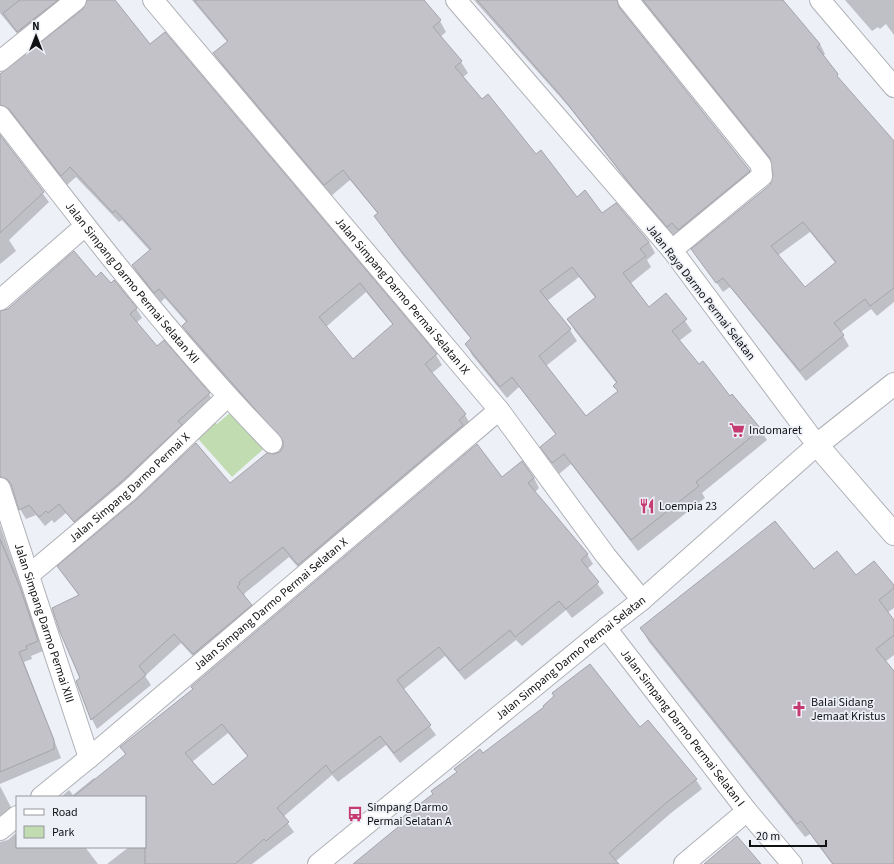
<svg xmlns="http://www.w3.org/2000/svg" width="894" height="864" viewBox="0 0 894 864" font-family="'Source Sans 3',sans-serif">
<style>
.green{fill:#c1dcb0}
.shadow{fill:#0003;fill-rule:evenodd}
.building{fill:#c2c2c8;stroke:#a4a4ab;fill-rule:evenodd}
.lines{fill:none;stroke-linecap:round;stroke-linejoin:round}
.street-casing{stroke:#afb1b7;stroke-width:22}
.secondary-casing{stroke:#afb1b7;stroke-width:24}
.street{stroke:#fff;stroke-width:20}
.secondary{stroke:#fff;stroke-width:22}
.labels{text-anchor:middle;stroke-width:3.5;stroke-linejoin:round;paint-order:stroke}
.street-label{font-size:12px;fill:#101113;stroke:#eef0f7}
.poi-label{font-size:12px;fill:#101113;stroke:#eef0f7;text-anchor:start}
</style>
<rect width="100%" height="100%" fill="#eef0f7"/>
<polygon class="green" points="231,412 269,444 232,477 192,432 210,417 217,424"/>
<g class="shadow">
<polygon points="0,0 77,0 24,42 0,13"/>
<path d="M88 0H114L150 45 164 33 436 355 442 365 432 373 465 415 471 425 305 575 289 557 245 593 244 596 257 615 200 664 181 643 145 676 151 685 97 729 92 719 82 678 79 596 59 566 230 485 280 452 284 444 189 336 183 326 187 323 165 298 161 302 139 276 133 266 150 251 122 220 119 222 76 177 67 185 16 119 11 115 0 117V81L84 10ZM366 292 393 325 353 360 326 327Z"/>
<path d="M192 0H422L440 21 446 32 440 37 461 62 468 73 462 78 482 101 577 198 649 242 655 253 647 260 651 267 630 284 648 308 666 294 692 331 679 341 698 366 760 429 767 440 702 493 705 498 638 551 571 464 559 474 541 447 556 435 519 387 507 398 472 355 466 344 471 339 402 254 382 227 375 216 378 214 350 180 331 196 221 64 214 53 228 43ZM579 277 596 299 568 320 575 331 617 384 614 386 618 392 586 417 546 366 577 341 570 330 547 301Z"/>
<polygon points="474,0 629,0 622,7 622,12 749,170 755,180 674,236 641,199 569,107"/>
<path d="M640 0H780L820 44 825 54 823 56 843 84 894 143V302L877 316 871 309 841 332 849 346 806 381 730 287 723 292 693 249 770 185 774 175 772 162ZM810 232 836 264 804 289 777 256Z"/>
<polygon points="845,0 894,0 894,35 886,24 880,29 878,27 872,31"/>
<polygon points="0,136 49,202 9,240 16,251 0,264"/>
<polygon points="96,278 136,308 142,318 136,323 157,347 164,342 209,394 215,404 81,531 66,513 54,523 52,520 45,526 36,515 26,519 20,509 0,454 0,312"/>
<path d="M502 478H534L539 488 535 492 587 554 593 564 587 569 604 593 572 618 566 610 522 646 516 640 465 680 445 656 403 690 436 735 400 763 386 745 338 782 332 775 283 817 294 832 252 864H107L129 847H145V797H61L69 790 73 795 94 778 96 780 126 756 121 747ZM228 733 248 757 212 786 192 762Z"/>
<polygon points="0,525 43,651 31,656 32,659 24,662 61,758 0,784"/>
<polygon points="814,570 856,576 894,586 894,608 887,613 894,621 894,655 885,662 894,673 894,864 832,864 810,834 805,837 649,642 641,628"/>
<polygon points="648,721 696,780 702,789 671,813 615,862 616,864 354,864 404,824 434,794 482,754 640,728"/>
<polygon points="0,786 16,817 0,831"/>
<polygon points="17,832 17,847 85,847 98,864 0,864 0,842 8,840"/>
</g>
<g class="building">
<polygon points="20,0 58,0 17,32 3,13"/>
<path d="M87 0H115L150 44 165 32 437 354 425 364 466 414 459 420 463 425 298 565 283 547 239 582 240 584 237 587 252 605 193 654 174 634 139 666 146 675 91 720 76 681 80 678 60 632 52 608 79 595 57 566 137 499 196 443 230 483 267 453 274 454 280 452 283 447V441L182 326 187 321 159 289 154 293 132 265 151 249 115 210 113 213 70 167 61 176 9 109 0 105V74L83 9ZM360 283 393 324 353 359 319 317Z"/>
<path d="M194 0H424L441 20 433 27 462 61 455 67 482 99 488 94 536 154 541 150 577 197 585 190 602 213 616 203 649 242 640 249 646 256 623 273 649 307 666 293 687 319 672 331 699 364 703 361 730 396 732 394 761 429 696 482 699 486 631 540 564 454 552 463 540 447 556 434 512 377 500 387 465 344 471 338 394 242 374 216 378 213 343 170 324 185 213 53 228 41ZM572 267 596 297 567 319 617 382 613 386 618 391 586 416 539 356 571 329 540 291Z"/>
<polygon points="477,0 617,0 619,7 750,171 678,230 672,223 667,227 634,189 562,97"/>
<path d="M643 0H783L820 44 817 47 838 74 837 76 894 141V288L870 306 865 299 834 323 844 335 800 371 723 278 716 283 691 249 770 185 773 175 770 158ZM803 222 836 262 805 287 771 246Z"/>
<polygon points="0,135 44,192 0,233"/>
<polygon points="74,251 96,277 101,272 111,283 114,280 137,308 130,314 157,346 164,340 210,393 178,421 182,425 122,481 74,522 59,504 48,513 46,511 39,517 29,505 19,510 11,484 7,479 0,477 0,311 8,309"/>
<path d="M477 444 502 477 522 461 534 478 528 483 588 554 581 560 599 582 566 609 559 601 515 637 510 630 459 671 439 647 397 680 431 725 394 753 380 736 332 773 326 765 277 808 289 822 266 841 264 839 235 864H145V797H73L126 754 120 747 193 689 191 687ZM222 724 248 756 213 785 185 753Z"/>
<polygon points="775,521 814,569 837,551 856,575 874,561 894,585 894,588 879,600 894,620 894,635 876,649 894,671 894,864 833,864 801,821 797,824 640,628"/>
<polygon points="0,539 20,587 38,641 26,646 27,649 19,652 54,740 54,749 0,772"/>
<polygon points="590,664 640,727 648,720 697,779 666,803 609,853 619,864 353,864 403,823 400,819 433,794 431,791 457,772 454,769 480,749 483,753 544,707 543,706 554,696 552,693"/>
<polygon points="737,836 761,864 704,864"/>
</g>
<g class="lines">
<defs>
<g id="street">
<path id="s1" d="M153 0 499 410 606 556 642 600"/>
<polyline points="628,0 761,165 762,176 672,250"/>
<polyline points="820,0 894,87"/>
<polyline points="0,61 76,0"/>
<path id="s2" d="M0 116C87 228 173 341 272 443"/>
<polyline points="0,300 85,226"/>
<path id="s3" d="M0 488 89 758"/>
<path id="s4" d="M29 575 130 490 227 397"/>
<path id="s5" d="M606 628 747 811 792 864"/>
<path id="s6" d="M41 797 89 758 499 410"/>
<polyline points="0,830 17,816"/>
<path id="s7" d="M318 864 606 628 642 600 817 445 672 250 456 0"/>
<polyline points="684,864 747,811"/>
</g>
<polyline id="secondary" points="894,384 817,445 894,534"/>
</defs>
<use href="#street" class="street-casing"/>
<use href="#secondary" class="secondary-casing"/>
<use href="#street" class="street"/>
<use href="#secondary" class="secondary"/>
</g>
<defs>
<symbol id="supermarket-bare" viewBox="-9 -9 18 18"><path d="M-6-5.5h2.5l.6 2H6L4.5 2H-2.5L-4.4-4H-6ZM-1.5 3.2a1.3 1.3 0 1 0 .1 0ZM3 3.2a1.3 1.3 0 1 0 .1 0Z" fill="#c53a71" stroke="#eef0f7" stroke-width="2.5" paint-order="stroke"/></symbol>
<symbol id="restaurant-bare" viewBox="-9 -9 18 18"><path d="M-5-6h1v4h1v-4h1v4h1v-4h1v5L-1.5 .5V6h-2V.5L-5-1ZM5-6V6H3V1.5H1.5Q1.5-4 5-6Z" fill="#c53a71" stroke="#eef0f7" stroke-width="2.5" paint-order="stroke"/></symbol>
<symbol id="church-bare" viewBox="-9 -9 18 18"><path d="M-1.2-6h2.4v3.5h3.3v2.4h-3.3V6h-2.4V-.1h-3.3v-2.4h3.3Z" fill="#c53a71" stroke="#eef0f7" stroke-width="2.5" paint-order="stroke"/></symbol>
<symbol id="bus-bare" viewBox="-9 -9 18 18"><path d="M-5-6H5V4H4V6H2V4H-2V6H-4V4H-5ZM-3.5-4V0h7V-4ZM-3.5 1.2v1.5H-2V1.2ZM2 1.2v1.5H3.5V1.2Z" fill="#c53a71" stroke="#eef0f7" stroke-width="2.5" paint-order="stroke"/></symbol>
</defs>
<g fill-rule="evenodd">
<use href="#supermarket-bare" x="726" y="419" width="22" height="22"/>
<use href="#restaurant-bare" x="636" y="495" width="22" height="22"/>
<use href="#church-bare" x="788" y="698" width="22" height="22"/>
<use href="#bus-bare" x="344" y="803" width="22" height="22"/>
</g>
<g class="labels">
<g class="street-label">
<text dy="4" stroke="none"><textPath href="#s2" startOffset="213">Jalan Simpang Darmo Permai Selatan XII</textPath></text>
<text transform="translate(701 292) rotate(52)" y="4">Jalan Raya Darmo Permai Selatan</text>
<text dy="4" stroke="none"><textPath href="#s1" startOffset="387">Jalan Simpang Darmo Permai Selatan IX</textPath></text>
<text dy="4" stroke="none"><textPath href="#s4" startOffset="133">Jalan Simpang Darmo Permai X</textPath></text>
<text dy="4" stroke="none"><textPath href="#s6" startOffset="300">Jalan Simpang Darmo Permai Selatan X</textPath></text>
<text dy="4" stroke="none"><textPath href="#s3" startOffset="142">Jalan Simpang Darmo Permai XIII</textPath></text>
<text dy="4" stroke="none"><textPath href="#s7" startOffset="326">Jalan Simpang Darmo Permai Selatan</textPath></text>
<text dy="4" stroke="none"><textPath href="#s5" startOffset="126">Jalan Simpang Darmo Permai Selatan I</textPath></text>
</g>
<g class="poi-label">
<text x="749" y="434">Indomaret</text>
<text x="659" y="510">Loempia 23</text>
<text x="811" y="706">Balai Sidang<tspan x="811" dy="14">Jemaat Kristus</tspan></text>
<text x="367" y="811">Simpang Darmo<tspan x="367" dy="14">Permai Selatan A</tspan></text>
</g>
</g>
<rect x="16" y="796" width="130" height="52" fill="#eef0f7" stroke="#95979c"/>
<rect x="24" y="809" width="20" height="6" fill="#ffffff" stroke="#95979c"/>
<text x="52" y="816" font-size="12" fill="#101113">Road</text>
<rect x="24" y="826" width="20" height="12" fill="#c1dcb0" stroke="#95979c"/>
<text x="52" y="836" font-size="12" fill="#101113">Park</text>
<g transform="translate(36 36)" stroke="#eef0f7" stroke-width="3" paint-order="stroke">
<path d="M0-3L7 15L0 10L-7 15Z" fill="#101113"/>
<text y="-6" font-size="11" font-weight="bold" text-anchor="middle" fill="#101113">N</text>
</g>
<path d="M750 840v6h76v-6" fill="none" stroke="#101113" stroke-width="2"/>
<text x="756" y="840" font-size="12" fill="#101113" stroke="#eef0f7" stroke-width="3" paint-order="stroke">20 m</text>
</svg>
